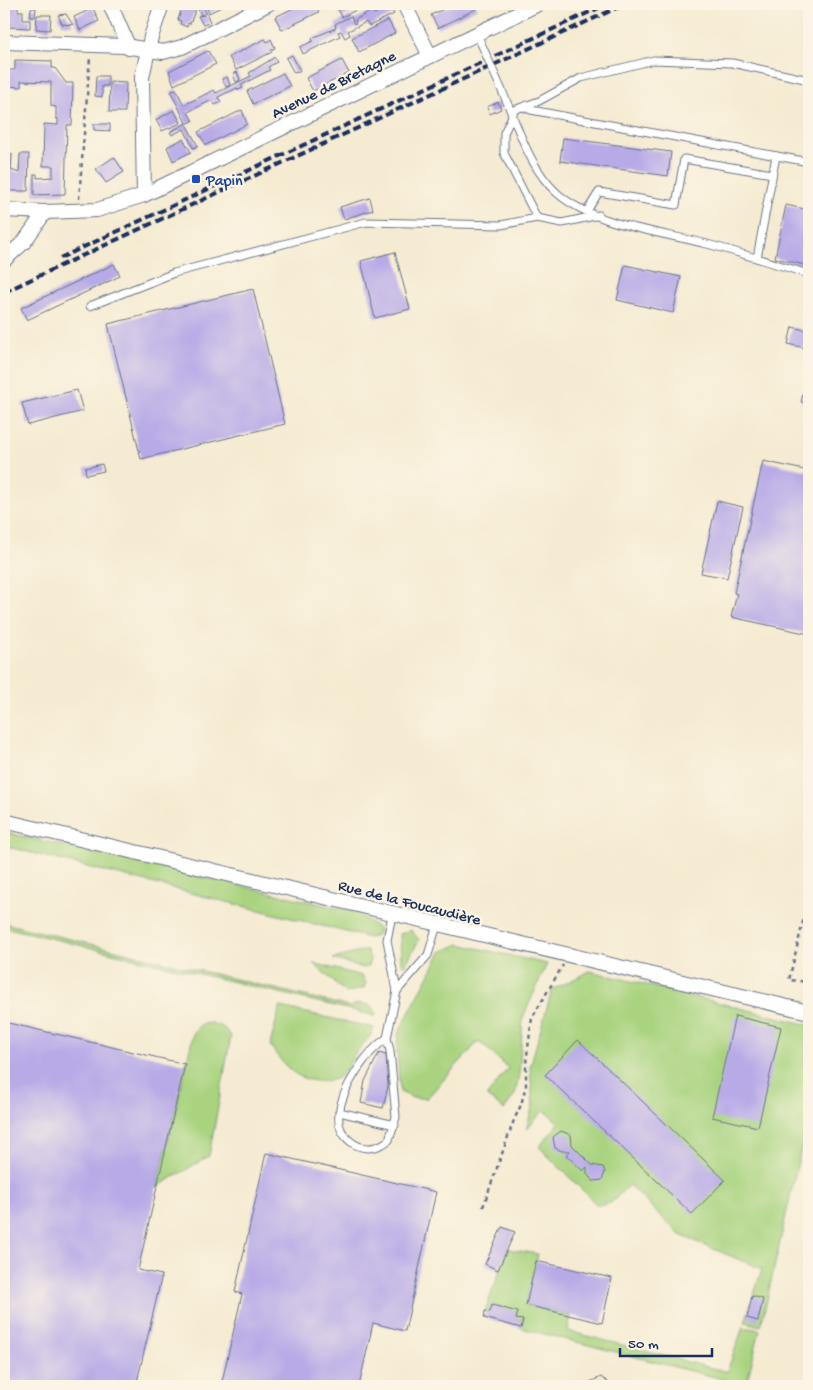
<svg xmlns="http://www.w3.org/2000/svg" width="813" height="1390" viewBox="0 0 813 1390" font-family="'Gochi Hand',sans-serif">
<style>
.green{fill:#a9d37f;stroke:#62816e}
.building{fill:#b8aae7}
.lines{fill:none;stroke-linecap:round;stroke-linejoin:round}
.service-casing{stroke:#677187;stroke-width:9}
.minor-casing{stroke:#677187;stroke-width:16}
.path{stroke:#677187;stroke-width:2.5;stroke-dasharray:4 4;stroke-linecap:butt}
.service{stroke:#fff;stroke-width:7}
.minor{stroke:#fff;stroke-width:14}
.rail{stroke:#1b2f5e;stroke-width:4;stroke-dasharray:8 4;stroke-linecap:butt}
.service-bridge-casing{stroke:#677187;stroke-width:9;stroke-linecap:butt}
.service-bridge{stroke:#fff;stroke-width:7}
.transit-dot{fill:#1a4fb4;stroke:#fcf5e5;stroke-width:2}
.labels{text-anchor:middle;stroke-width:5;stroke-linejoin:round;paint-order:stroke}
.street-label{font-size:16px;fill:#1b2f5e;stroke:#fcf5e5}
.transit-label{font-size:16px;fill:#164399;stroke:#fcf5e5;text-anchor:start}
</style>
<rect width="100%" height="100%" fill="#fcf5e5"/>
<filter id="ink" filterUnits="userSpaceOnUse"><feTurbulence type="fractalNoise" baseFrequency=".02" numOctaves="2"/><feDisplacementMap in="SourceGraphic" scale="10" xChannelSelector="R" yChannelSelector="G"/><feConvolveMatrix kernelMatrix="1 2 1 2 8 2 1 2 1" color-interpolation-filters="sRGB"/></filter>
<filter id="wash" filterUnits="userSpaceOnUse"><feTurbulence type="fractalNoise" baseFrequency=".0096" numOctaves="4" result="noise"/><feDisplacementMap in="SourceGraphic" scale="20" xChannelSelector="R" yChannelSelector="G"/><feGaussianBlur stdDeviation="1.12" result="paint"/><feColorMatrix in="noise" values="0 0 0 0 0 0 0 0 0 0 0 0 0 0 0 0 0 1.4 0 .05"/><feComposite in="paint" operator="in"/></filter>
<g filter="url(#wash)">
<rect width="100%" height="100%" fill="#f5ebd2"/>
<g class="green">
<polygon points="4,832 356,912 379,929 377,935 370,938 4,846"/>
<path d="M4 923 350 1007C359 1001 375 1003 376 1016L4 927Z"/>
<polygon points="411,930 419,940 406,964 403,965 401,963 400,934"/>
<polygon points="459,944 547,964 523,1017 519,1075 515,1094 504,1110 487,1096 508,1068 479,1041 427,1098 413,1098 400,1092 397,1053 398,1034 441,952"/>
<polygon points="367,950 370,959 368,966 364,968 333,959"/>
<polygon points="313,963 362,976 366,983 364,988 346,993"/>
<polygon points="590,971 809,1025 809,1113 761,1326 745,1322 762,1269 680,1235 629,1185 611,1203 597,1205 539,1147 559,1123 544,1110 526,1130 533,1105 530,1067 552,990"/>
<path d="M280 1007 374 1028C371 1038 364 1042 358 1050 352 1057 349 1067 343 1073 337 1080 330 1081 321 1081 297 1082 282 1064 270 1045Z"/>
<polygon points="211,1023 223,1027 231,1036 209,1156 157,1187 194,1031 201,1024"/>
<polygon points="508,1249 538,1254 526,1305 571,1316 568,1331 727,1372 743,1327 760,1330 746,1385 521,1328 523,1320 516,1319 517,1312 492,1305 490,1312 485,1311"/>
</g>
<g id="blocks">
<g class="building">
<polygon points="4,4 18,4 18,11 23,11 23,20 30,20 30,28 7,27 8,12 4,12"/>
<polygon points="183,4 195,4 193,7 196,8 190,24 188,23 187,27 180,24 181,21 178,20"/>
<polygon points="205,4 227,4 209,13"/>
<polygon points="302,4 314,4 319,12 282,30 275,17"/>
<polygon points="335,4 368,4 342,17"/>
<polygon points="379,4 384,4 385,7 378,10 376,5"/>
<polygon points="454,4 475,4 478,8 438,28 431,15"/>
<polygon points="203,5 210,22 203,25 198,16 204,15 201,15 197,7"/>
<polygon points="390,6 394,14 369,26 366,22 348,31 350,35 345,38 341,31 338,32 340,36 303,54 300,47 313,41 312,38 336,28 335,24 351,16 354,24 356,23 355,20 367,13 372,11 374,14"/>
<polygon points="31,8 36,8 35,17 30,17"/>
<polygon points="93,8 99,21 80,30 74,17"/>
<polygon points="66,14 73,25 62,24 58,15"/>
<polygon points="37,15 51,15 50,30 36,29"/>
<polygon points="388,20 395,33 359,52 352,38"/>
<polygon points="265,39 267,42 271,39 275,48 271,50 272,52 236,70 229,57"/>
<polygon points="208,51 216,64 174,85 169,71"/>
<polygon points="292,55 300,71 294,73 286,58"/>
<polygon points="275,57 277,62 268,67 270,70 241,85 243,88 238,90 237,88 218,97 221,102 215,105 212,100 188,112 193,121 186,124 198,146 193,148 184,129 172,135 170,132 186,123 171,92 176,89 184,105 214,90 216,93 251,76 249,73"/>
<polygon points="15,60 52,61 52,68 55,68 66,83 73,83 72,125 67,125 65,194 34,195 34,174 37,174 37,178 53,177 53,166 43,166 44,124 58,125 58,118 56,119 56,107 51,106 51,82 21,81 21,87 4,86 4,70 15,70"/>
<polygon points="342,60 349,73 313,91 306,78"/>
<polygon points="237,72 240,80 236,82 233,74"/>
<polygon points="283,73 290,86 253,104 247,91"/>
<polygon points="96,76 108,76 108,86 102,86 102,97 95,96"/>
<polygon points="227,77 230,85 226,87 222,79"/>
<polygon points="110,82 126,83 125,112 109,112"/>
<polygon points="498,102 501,109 490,114 487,107"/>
<polygon points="174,110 181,123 162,131 156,120"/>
<polygon points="242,110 247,124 206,145 198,132"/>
<polygon points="94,124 110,124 110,131 94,130"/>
<polygon points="563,138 671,152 668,176 560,161"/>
<polygon points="183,139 191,152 173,161 167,147"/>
<polygon points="6,154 12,154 11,170 19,173 20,154 29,154 28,191 4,191"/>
<polygon points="114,157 124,172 106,183 96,169"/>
<polygon points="370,198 373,210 344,219 340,207"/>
<polygon points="786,205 809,210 809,266 775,258"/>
<polygon points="395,252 410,309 375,318 361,261"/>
<polygon points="114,264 120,276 27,320 21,308"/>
<polygon points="625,265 681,277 673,313 617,300"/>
<polygon points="253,289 285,424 141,459 108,324"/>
<polygon points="792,327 809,331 809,349 788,344"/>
<polygon points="805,385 809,386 809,403 801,402"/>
<polygon points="77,390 83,411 28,425 22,403"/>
<polygon points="763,461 809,471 809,634 731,617 737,594 734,593"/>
<polygon points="102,464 104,471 86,475 85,468"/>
<polygon points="717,501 743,507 727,578 701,573"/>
<polygon points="735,1016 781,1027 758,1127 712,1117"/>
<polygon points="4,1022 185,1064 138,1270 162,1275 136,1386 4,1386"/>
<polygon points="578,1040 725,1180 692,1214 545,1075"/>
<polygon points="379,1053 386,1055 388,1086 383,1108 361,1103 365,1081"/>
<polygon points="561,1131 571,1135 572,1145 592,1165 603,1167 605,1172 602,1180 593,1181 587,1174 587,1167 583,1171 566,1155 570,1151 562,1151 555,1148 553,1137"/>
<polygon points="266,1153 436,1192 405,1331 373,1323 359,1386 221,1386 242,1294 235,1292"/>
<polygon points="502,1227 515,1232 498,1270 485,1264"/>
<polygon points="536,1261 612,1278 602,1323 526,1305"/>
<polygon points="752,1296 763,1299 758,1321 747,1318"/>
<polygon points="492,1305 518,1312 516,1319 523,1320 521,1328 484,1318 485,1311 490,1312"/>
<polygon points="601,1377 613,1386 581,1386"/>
</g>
</g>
</g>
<g filter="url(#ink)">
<use href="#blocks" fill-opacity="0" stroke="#677187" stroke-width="1"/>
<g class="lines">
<defs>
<g id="service">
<path d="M503 93C518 126 529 168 557 193 593 225 661 232 707 244 741 253 775 264 809 274"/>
<polyline points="524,107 531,110 809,162"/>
<polyline points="511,111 539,101 581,78 654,60 732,63 809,80"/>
<polyline points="513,114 504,133 504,153 537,218"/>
<polyline points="587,211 599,192 676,205 684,159 772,174"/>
<polyline points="757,258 776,156"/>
<polyline points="90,306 174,273 366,222 501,225 537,218 562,223 599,215"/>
<polyline points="397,991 428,955 437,925"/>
<path d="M387 1038C365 1053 342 1088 339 1114 336 1135 357 1152 375 1147 380 1146 385 1143 389 1140L396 1117 390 1051 387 1038 397 991 387 940 392 915"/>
<polyline points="339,1112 395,1125"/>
</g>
<g id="minor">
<polyline points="110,4 129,48"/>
<polyline points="404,4 430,56"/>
<polyline points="4,42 124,46 163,52 182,47 268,4"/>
<polyline points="144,195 142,77 151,37 162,4"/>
<polyline points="4,210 45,212 97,210 144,195 538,4"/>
<polyline points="4,260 24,242 45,212"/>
<polyline points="4,821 809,1012"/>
</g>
</defs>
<use href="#service" class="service-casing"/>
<use href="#minor" class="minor-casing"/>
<g class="path">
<polyline points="79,199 90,57"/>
<polyline points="809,897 789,980 809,982"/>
<polyline points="483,1207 514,1120 521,1105 526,1085 526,1063 532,1018 563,965"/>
</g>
<use href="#service" class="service"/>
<use href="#minor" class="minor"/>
<g class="rail">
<polyline points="60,258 607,4"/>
<polyline points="4,292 625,4"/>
</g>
<defs>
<polyline id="service-bridge" points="480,41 503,93"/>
</defs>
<use href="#service-bridge" class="service-bridge-casing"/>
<use href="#service-bridge" class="service-bridge"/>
</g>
</g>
<rect class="transit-dot" x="191" y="174" width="10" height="10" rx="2.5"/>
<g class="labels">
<g class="street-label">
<text transform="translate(333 83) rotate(-26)" y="6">Avenue de Bretagne</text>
<text transform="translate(410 901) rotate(14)" y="6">Rue de la Foucaudière</text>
</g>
<g class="transit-label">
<text x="206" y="185">Papin</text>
</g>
</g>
<rect width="813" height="1390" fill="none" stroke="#fcf5e5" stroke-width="20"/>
<path d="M620 1348v8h92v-8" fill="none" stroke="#1b2f5e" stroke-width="2.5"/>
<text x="628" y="1348" font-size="15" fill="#1b2f5e" stroke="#fcf5e5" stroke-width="4" paint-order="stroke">50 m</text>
</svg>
